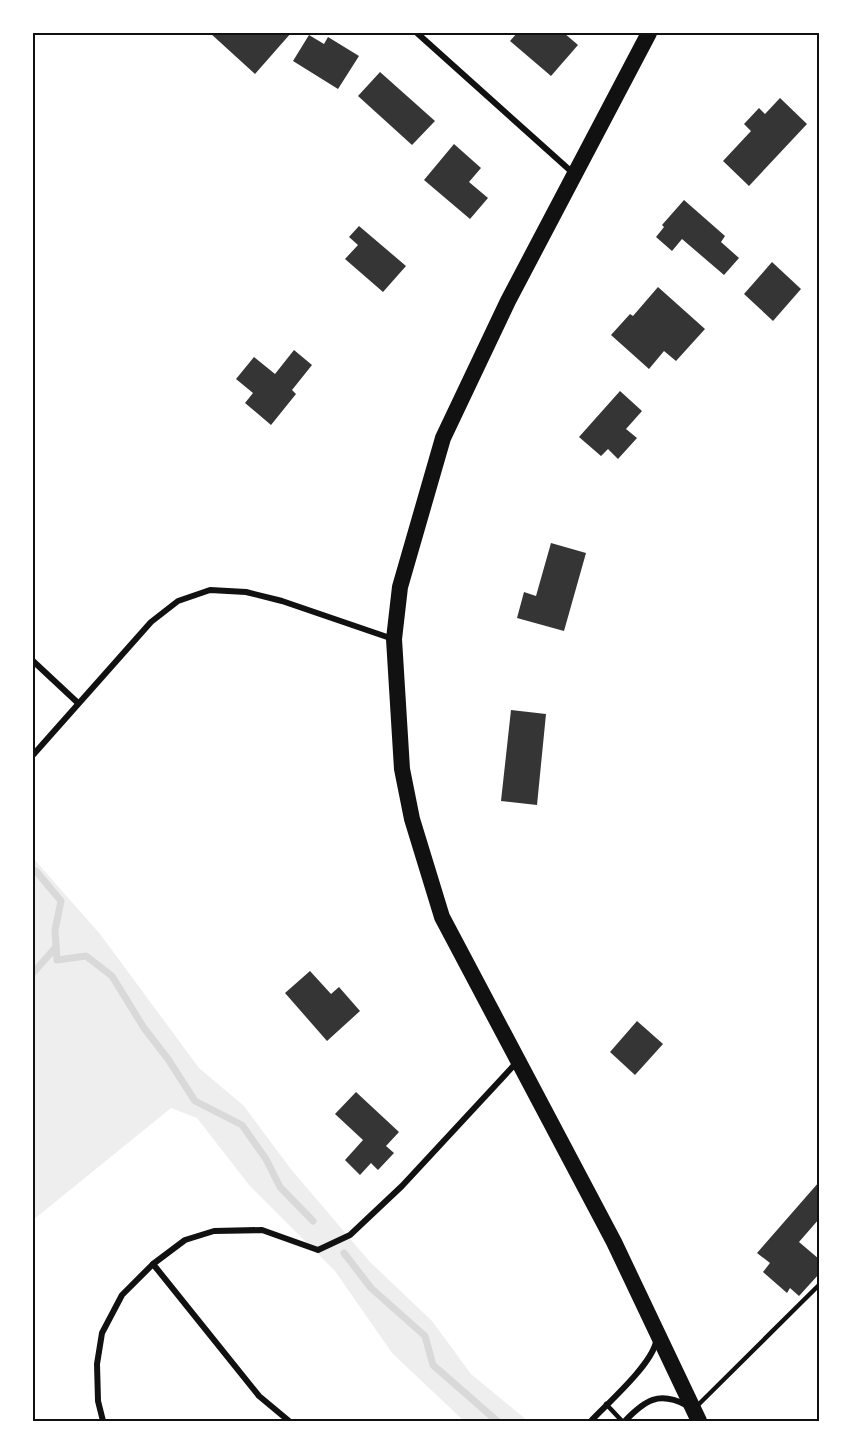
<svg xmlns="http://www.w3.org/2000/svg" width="852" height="1454" viewBox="0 0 852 1454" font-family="Overpass,sans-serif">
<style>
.green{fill:#eee}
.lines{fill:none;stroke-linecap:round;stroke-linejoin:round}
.stream{stroke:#d9d9d9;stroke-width:7}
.building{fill:#353535}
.service{stroke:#111;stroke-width:4.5}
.minor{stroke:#111;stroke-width:6}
.trunk{stroke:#111;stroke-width:16}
.neatline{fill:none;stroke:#111;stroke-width:2}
</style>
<rect width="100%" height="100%" fill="#fff"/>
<polygon class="green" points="33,858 100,934 199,1068 244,1106 290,1168 370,1262 432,1321 471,1374 528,1421 464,1421 392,1353 335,1271 249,1185 197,1118 171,1108 33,1220"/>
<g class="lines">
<g class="stream">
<polyline points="33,870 36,871 61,901 55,930 57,960 86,956 112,976 144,1028 168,1059 195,1101 242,1125 266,1159 280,1187 313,1221"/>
<polyline points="33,973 56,947"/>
<polyline points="344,1253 371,1288 425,1336 433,1365 497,1421"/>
</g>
</g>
<g class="building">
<polygon points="210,33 291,33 255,74"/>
<polygon points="517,33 564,33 578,45 551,76 510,41"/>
<polygon points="309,35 324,44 328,37 359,56 338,89 293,61"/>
<polygon points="380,72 435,121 412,145 358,96"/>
<polygon points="780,98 807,124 749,186 723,161 751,131 744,124 759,108 765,114"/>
<polygon points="454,144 481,168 469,182 488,198 470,219 424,180"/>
<polygon points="684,200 725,236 721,242 739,258 724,275 682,239 672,251 656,237 664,227 662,225"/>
<polygon points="359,226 406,266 383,292 345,259 358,245 349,237"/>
<polygon points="772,262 801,289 773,321 744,294"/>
<polygon points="658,287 705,329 676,361 664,351 649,369 611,335 630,314 633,316"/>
<polygon points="294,350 312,365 292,390 296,394 271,425 245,403 253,393 236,379 254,357 275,374"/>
<polygon points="620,391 642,411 626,429 637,438 618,459 608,449 601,456 579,437"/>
<polygon points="551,543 586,553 564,631 517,618 524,592 536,596"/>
<polygon points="511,710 546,714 537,805 501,801"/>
<polygon points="310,971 331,994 339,987 360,1011 327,1041 285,993"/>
<polygon points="637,1021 663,1044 635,1075 610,1052"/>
<polygon points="356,1092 399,1132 386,1146 394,1153 378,1170 371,1163 360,1175 345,1160 363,1140 335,1114"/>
<polygon points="819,1182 819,1219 799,1242 819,1259 819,1274 799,1296 790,1288 787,1293 763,1272 770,1263 757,1253"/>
</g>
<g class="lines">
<g class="service">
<polyline points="606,1404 622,1421"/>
<polyline points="696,1407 819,1285"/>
</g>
<g class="minor">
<polyline points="417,33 573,173"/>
<polyline points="33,661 78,703"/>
<polyline points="33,755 151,622 178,601 210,590 246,592 282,601 393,639"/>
<polyline points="153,1264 259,1396 289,1421"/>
<polyline points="103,1421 98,1401 97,1364 102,1333 122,1295 153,1264 185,1240 214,1231 262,1230 318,1250 350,1235 402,1186 517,1062"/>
<path d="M591 1421C609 1402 651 1365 656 1342"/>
<path d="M625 1421C645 1400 659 1391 686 1405"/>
</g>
<polyline class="trunk" points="649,33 508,301 443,438 400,587 394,639 402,769 412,819 442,917 614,1242 699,1421"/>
</g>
<rect width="852" height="1454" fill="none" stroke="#ffffff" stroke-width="69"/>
<rect x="34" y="34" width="784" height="1386" class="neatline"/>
</svg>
